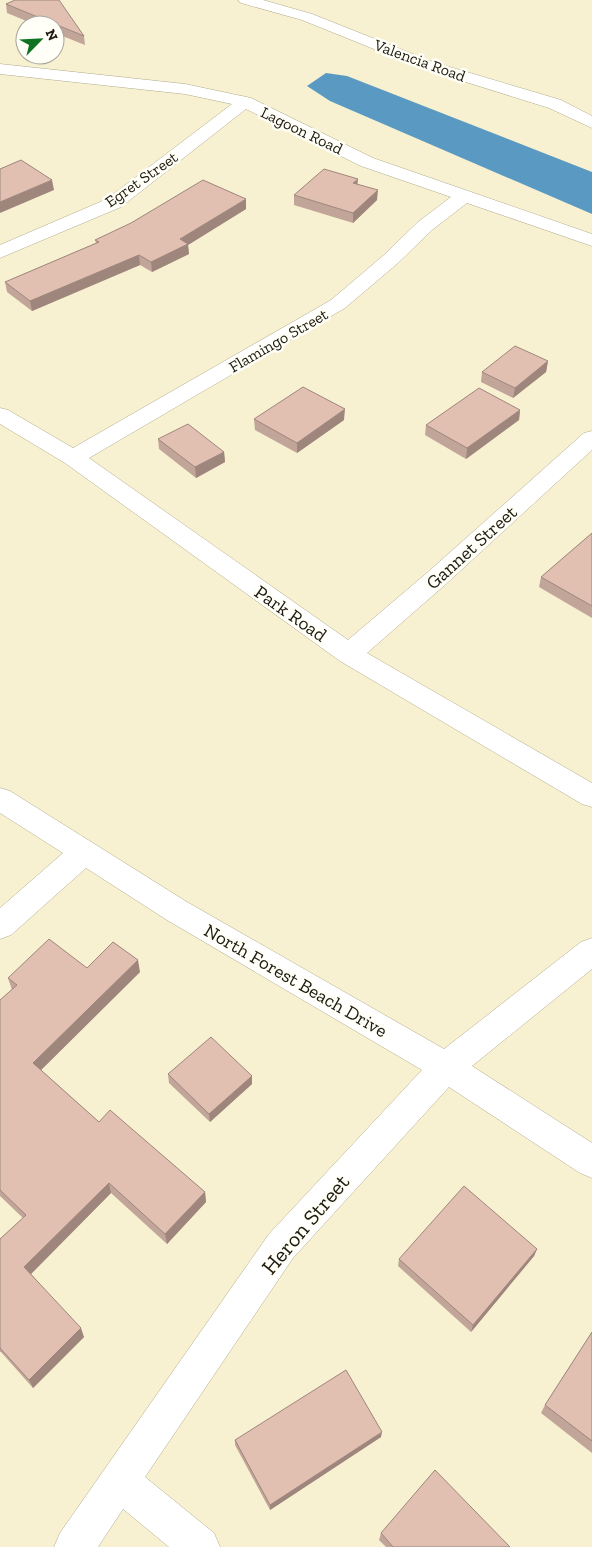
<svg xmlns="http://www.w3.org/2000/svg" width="592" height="1547" viewBox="0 0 592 1547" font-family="'Zilla Slab',serif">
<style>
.water{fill:#5a99c1}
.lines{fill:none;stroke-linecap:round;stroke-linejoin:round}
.minor-casing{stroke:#b1ab8d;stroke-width:1}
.minor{fill:#fff;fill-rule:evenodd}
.wall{fill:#c2a599}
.shaded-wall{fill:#9e867d}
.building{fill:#e1c0b2;stroke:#9e867d}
.labels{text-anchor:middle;stroke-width:5;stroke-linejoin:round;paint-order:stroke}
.far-street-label{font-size:16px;fill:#1c1a0e;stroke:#fffef7}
.street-label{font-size:19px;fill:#1c1a0e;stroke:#fffef7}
.near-street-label{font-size:22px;fill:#1c1a0e;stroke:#fffef7}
</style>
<rect width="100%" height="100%" fill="#f7f1d1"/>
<polygon class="water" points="326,73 347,76 592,172 592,214 330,101 307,86"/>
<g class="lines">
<defs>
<g id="minor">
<polygon points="238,0 263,0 312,14 433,62 561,100 592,116 592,128 549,108 421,68 302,20 241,3"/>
<polygon points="0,64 185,84 251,98 373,158 592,234 592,246 467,203 432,230 398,263 345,308 89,458 348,640 428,572 584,433 592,431 592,450 446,584 367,653 592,783 592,807 582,804 340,661 65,463 0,424 0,408 8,410 73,448 331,300 384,255 418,222 451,197 361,166 246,109 121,207 0,258 0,245 107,199 232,104 185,94 0,74"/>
<polygon points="0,788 10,791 187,902 444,1049 581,942 592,938 592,969 472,1066 592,1143 592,1178 580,1173 449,1087 293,1258 145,1477 214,1533 220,1547 169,1547 123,1509 98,1547 54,1547 60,1533 269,1234 422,1070 167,920 86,868 11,935 0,939 0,908 63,853 0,813"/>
</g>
</defs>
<use href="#minor" class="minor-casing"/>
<use href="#minor" class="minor"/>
</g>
<g class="wall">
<polygon points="6,4 84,36 85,45 55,33 55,25 36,25 7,13"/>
<polygon points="357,184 377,200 353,223 294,205 294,195"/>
<polygon points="246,209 188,245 189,254 152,272 140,265 32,311 7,292 5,282 96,243 95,240"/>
<polygon points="548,361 546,372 513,398 481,382 482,372"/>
<polygon points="520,410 519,420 466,459 425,435 426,425"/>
<polygon points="254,419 344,420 297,453 255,430"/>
<polygon points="158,439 224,452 225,462 196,478 159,449"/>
<polygon points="592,533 592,618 539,587 541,577"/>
<polygon points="87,968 140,972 41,1070 99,1122 205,1192 206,1202 167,1244 111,1193 31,1274 84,1337 33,1388 1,1352 0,1352 0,1239 23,1218 0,1196 0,1000 12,990 8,978"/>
<polygon points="168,1074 252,1076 252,1084 210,1122 169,1083"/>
<polygon points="537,1249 534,1256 471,1332 398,1266 399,1259"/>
<polygon points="592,1332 592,1453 541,1413 545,1405"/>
<polygon points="381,1437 270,1510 235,1445 235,1440"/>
<polygon points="381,1533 510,1547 386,1547 379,1540"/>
</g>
<g class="shaded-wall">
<polygon points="358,179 357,189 353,183"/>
<polygon points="52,180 54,190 0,213 0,202"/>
<polygon points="378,190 377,200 353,223 353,213"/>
<polygon points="246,199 246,209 188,245 189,254 152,272 151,262 180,239"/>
<polygon points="139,255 140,265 32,311 30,301"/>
<polygon points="548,361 546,372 513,398 515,388"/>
<polygon points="345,409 344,420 297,453 297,443"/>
<polygon points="520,410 519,420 466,459 467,448"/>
<polygon points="224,452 225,462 196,478 195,467"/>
<polygon points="138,960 140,972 37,1074 33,1063"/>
<polygon points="252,1076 252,1084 210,1122 209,1114"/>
<polygon points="109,1183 111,1193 28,1277 24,1267"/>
<polygon points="205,1192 206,1202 167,1244 165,1234"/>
<polygon points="537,1249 534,1256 471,1332 473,1325"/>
<polygon points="81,1328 84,1337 33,1388 29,1380"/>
<polygon points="382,1432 381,1437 270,1510 270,1505"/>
</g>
<g class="building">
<polygon points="15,0 59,0 84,36 6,4"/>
<polygon points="21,160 52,180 0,202 0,169"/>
<polygon points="324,169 358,179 353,183 378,190 353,213 294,195"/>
<polygon points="203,180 246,199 180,239 188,244 151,262 139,255 30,301 5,282 99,242 95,240 131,223"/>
<polygon points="515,346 548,361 515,388 482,372"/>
<polygon points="303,387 345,409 297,443 254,419"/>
<polygon points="479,388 520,410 467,448 426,425"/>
<polygon points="188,424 224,452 195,467 158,439"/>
<polygon points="592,533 592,606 541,577"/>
<polygon points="49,939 87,968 113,942 138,960 33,1063 99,1122 110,1110 205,1192 165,1234 109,1183 24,1267 81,1328 29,1380 0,1348 0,1239 26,1215 0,1190 0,1000 17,985 8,978"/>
<polygon points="211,1037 252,1076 209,1114 168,1074"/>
<polygon points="464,1186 537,1249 473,1325 399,1259"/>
<polygon points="592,1332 592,1441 545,1405"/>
<polygon points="346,1370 382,1432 270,1505 235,1440"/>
<polygon points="435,1470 510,1547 393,1547 381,1533"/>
</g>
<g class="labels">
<g class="far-street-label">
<text transform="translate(420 60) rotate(20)" y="6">Valencia Road</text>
<text transform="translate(302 130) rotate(26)" y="6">Lagoon Road</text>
<text transform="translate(141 179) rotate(-35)" y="6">Egret Street</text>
<text transform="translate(278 340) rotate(-30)" y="6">Flamingo Street</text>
</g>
<g class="street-label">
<text transform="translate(471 547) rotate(-42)" y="7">Gannet Street</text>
<text transform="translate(291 613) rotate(35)" y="7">Park Road</text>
<text transform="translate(296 980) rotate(30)" y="7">North Forest Beach Drive</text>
</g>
<g class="near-street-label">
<text transform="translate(305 1224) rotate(-50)" y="8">Heron Street</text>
</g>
</g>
<g transform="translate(40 40) rotate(66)"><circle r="24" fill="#fffef7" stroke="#a4a39a"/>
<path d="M0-4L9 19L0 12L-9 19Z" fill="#0e7221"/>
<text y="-8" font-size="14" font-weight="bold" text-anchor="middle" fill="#1c1a0e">N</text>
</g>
</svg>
